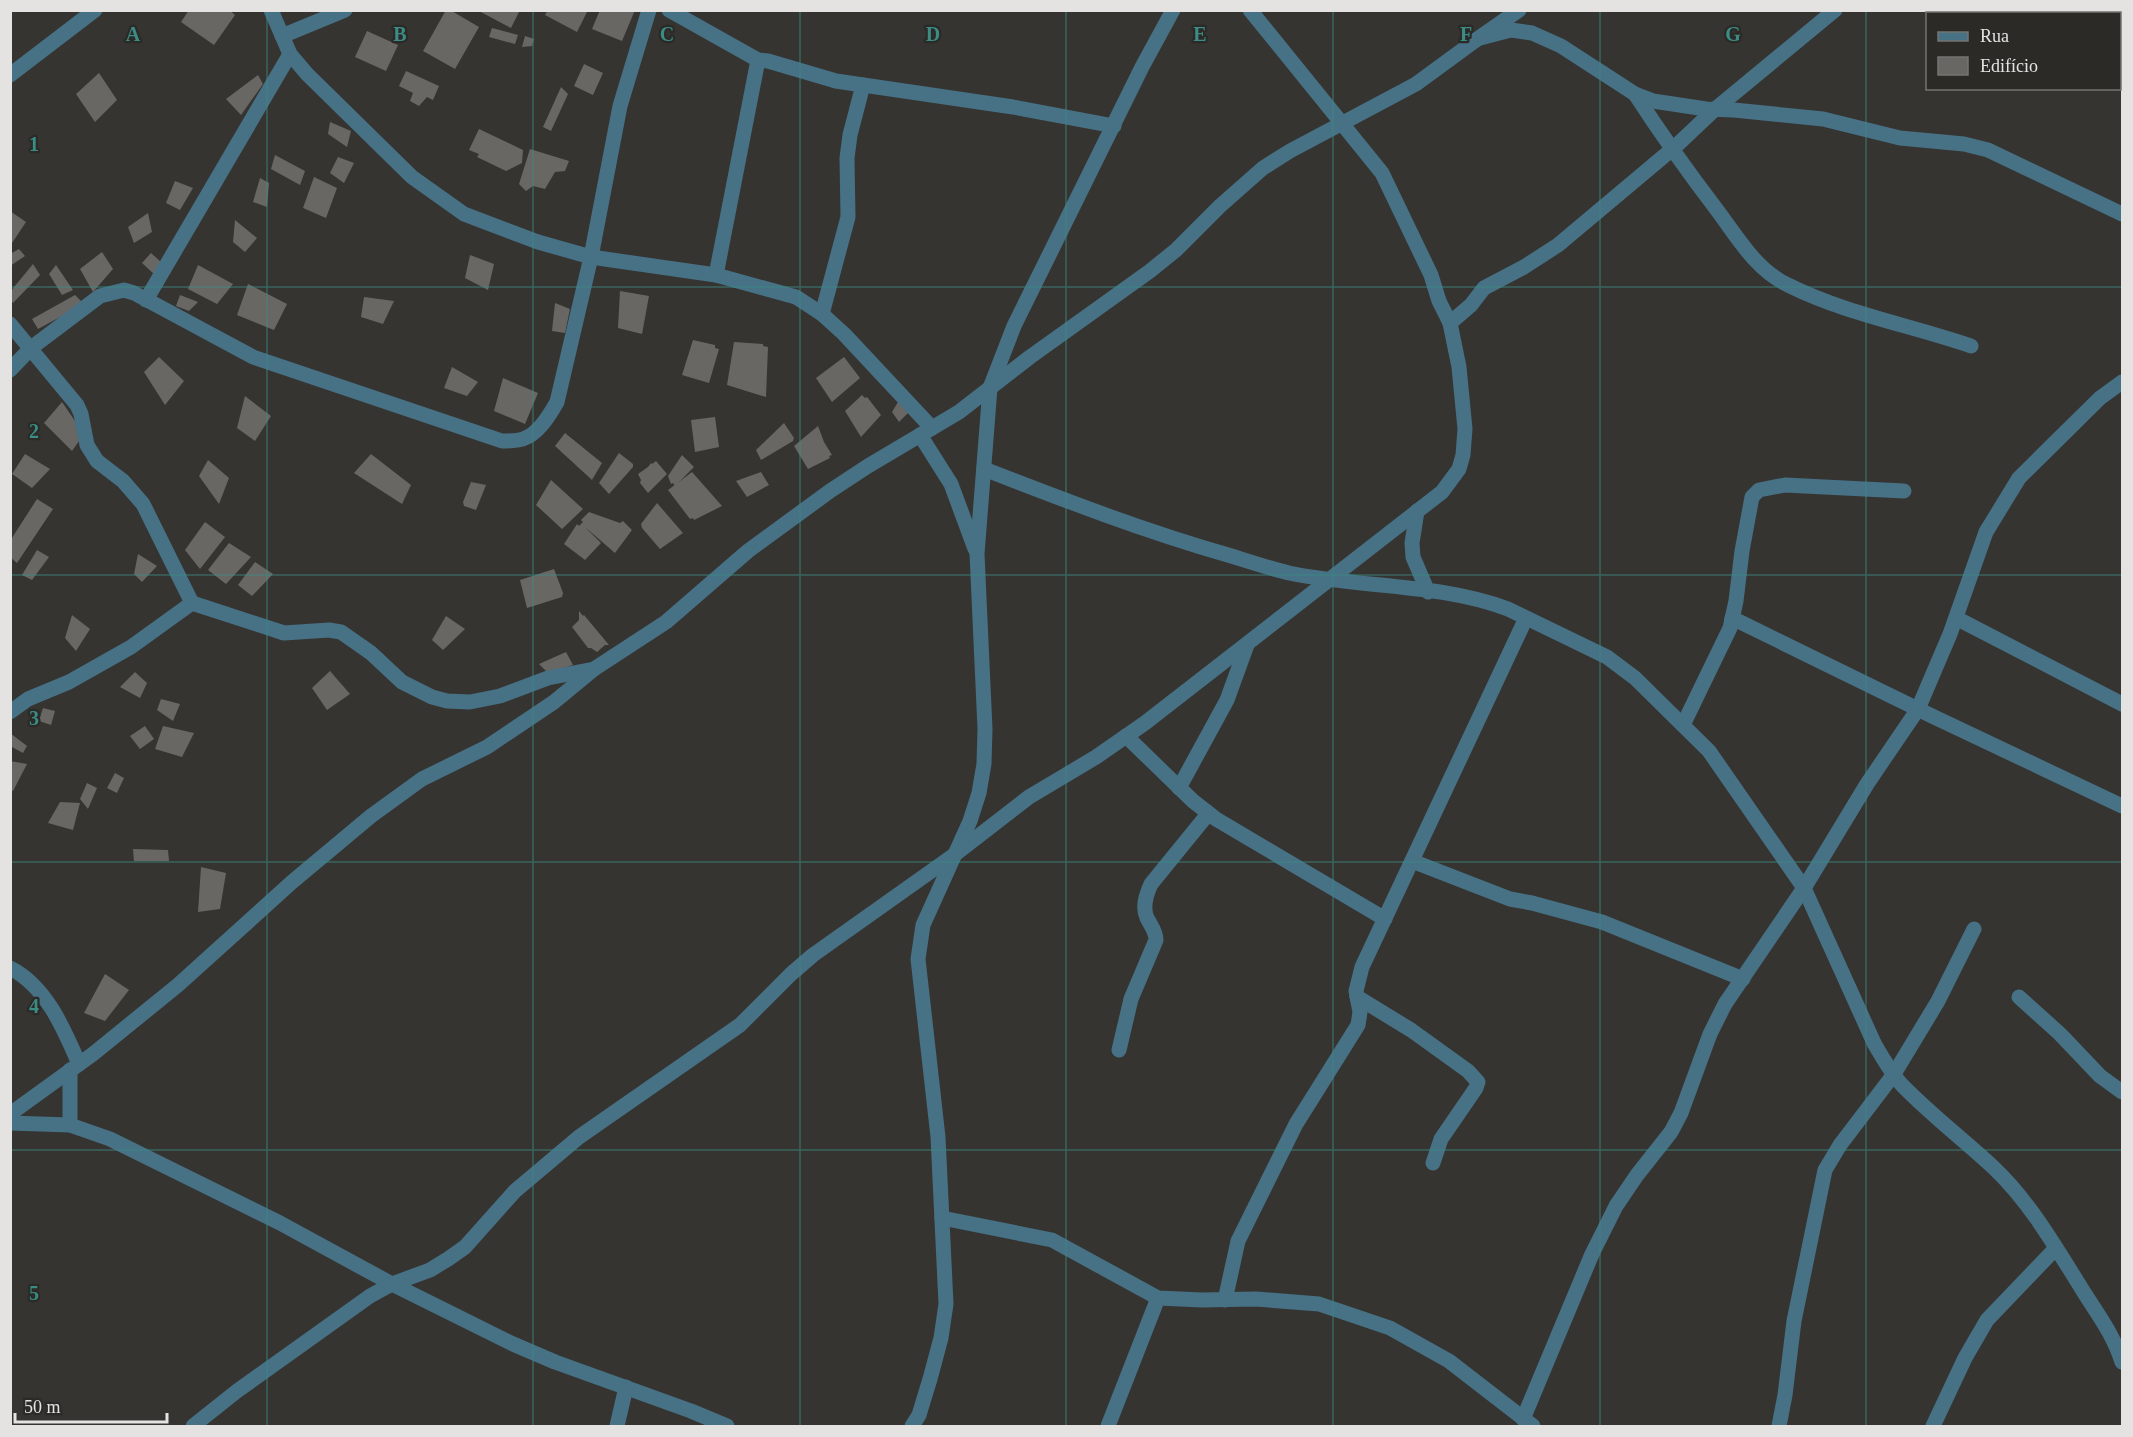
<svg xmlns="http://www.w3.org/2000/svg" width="2133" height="1437" viewBox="0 0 2133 1437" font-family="Georgia,serif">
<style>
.building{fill:#696764}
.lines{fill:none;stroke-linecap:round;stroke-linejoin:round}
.minor{stroke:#477185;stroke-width:15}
.tertiary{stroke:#477185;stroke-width:15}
.grid{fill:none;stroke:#3a8c85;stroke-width:1.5;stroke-opacity:0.55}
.grid-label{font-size:20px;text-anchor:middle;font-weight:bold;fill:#3a8c85;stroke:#2b2a27;stroke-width:4.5;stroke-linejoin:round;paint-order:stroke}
</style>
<rect width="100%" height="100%" fill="#353431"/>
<g class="building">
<polygon points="189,10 229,10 235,15 214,45 181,22"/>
<polygon points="446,10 450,10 479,27 455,69 423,51"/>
<polygon points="477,10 520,10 511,28"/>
<polygon points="548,10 588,10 577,32 545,15"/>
<polygon points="600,10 635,10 622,41 592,29"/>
<polygon points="492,28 518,35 515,44 489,37"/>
<polygon points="367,31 398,45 386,71 355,57"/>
<polygon points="525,36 534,39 532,46 522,47"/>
<polygon points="584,64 603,73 593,95 574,86"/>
<polygon points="406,71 439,86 433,100 427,97 419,106 410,101 413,93 399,86"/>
<polygon points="99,73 117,100 95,122 76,94"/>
<polygon points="258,75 263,84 241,115 226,99"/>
<polygon points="561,87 568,94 551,131 543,127"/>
<polygon points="330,122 351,131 347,147 328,134"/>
<polygon points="479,129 523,150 522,163 506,171 477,157 479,154 469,150"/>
<polygon points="530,149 569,161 565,171 555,172 545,189 533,186 526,191 519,184"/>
<polygon points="275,155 305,171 300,185 271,169"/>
<polygon points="338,157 354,163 344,183 330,173"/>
<polygon points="314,177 337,188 326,218 303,208"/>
<polygon points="260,178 269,183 267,207 253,202"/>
<polygon points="175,181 193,188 180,210 166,203"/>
<polygon points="10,211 26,222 10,246"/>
<polygon points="148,213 152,232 134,243 128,227"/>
<polygon points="235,220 257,238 245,252 233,242"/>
<polygon points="19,249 25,256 10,266 10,254"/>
<polygon points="102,252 113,269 93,292 80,269"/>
<polygon points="151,253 161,262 155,275 142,263"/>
<polygon points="470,255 494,264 488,290 465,278"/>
<polygon points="33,264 40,275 13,303 10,298 10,292"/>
<polygon points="56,265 73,290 62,295 49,274"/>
<polygon points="198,265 233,284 217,304 188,289"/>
<polygon points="248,284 287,304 274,330 237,315"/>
<polygon points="620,291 649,296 642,334 618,328"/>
<polygon points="75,295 84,304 38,329 32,319"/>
<polygon points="180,295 198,302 189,311 176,306"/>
<polygon points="364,297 394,301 383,324 361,317"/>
<polygon points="555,303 570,309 565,333 552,331"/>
<polygon points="693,340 715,345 715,348 719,349 709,383 682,375"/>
<polygon points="734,342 763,344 763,346 768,347 766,397 727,385"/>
<polygon points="159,357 184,381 165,405 144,372"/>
<polygon points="844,357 860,378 832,402 816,378"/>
<polygon points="452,367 478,382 467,396 444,388"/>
<polygon points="503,378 538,393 525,424 494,411"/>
<polygon points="862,395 865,398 867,397 881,415 861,437 845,411"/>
<polygon points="245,396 271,416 255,441 237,428"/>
<polygon points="62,402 75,421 79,441 72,451 44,423"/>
<polygon points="898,402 909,412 899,422 892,412"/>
<polygon points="715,417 719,447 695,452 691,420"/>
<polygon points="784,423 794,438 793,441 761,460 756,450"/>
<polygon points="818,426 824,442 832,455 829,456 830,458 808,469 794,446"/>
<polygon points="565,433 602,463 592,480 555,446"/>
<polygon points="619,453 633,464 633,467 609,494 599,483"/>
<polygon points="25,454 50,469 32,488 12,474"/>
<polygon points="371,454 411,485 402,504 354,473"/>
<polygon points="682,455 694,467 675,486 673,483 671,484 668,476"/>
<polygon points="208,460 229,478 219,504 199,476"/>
<polygon points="656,461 667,474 648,493 640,483 641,480 638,474 648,467 651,463 652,464"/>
<polygon points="692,472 722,506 694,520 693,518 690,519 668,490"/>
<polygon points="761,472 769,485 747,497 736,481"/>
<polygon points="551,480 583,509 562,529 536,505"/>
<polygon points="471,482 486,485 476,510 464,506 463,502"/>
<polygon points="37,499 53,509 17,563 10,557 10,541"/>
<polygon points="657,503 683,533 660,549 642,528 641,524"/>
<polygon points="589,512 620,523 623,521 632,530 615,553 585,527 601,543 585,560 564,544 577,524 579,526 583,522 581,520"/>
<polygon points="205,522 225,537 200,569 185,550"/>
<polygon points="229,543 251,557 226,584 208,570"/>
<polygon points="37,550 49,557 32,580 22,575"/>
<polygon points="138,554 157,566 142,582 134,574"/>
<polygon points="255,562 273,574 252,596 238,585"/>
<polygon points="554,569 563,593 562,597 527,608 520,580"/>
<polygon points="579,611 583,616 584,615 609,645 605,645 597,652 591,648 588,648 572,627 579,620"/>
<polygon points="72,615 90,629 76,651 65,638"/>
<polygon points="446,616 465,629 443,650 432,640"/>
<polygon points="566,652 573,665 548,673 539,664"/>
<polygon points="330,671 350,694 327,710 312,688"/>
<polygon points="135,672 147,683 140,698 120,687"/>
<polygon points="161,699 180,704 173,721 157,710"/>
<polygon points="43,708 55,711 51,725 39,721"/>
<polygon points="145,726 154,739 140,749 130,736"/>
<polygon points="163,726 194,733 182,757 155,749"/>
<polygon points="10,733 27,746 23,753 10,746"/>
<polygon points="10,761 27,764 13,791 10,790"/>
<polygon points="115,773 124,778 117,793 107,788"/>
<polygon points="87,783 97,788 88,809 80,799"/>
<polygon points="60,802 80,803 73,830 48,823"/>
<polygon points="133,849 168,850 169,861 134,861"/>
<polygon points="201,867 226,873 220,909 198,912"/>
<polygon points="105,974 129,990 105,1021 84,1013"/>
</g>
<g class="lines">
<g class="minor">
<polyline points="271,10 290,54 307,74 412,177 464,214 538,242 591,257 716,275 796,297 822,314 844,334 932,428"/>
<polyline points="669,10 758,60 768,61 836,81 1013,107 1114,126"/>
<polyline points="282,36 345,10"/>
<polyline points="1480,38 1511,30 1532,33 1561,46 1635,94 1653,101 1706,109 1734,110 1823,119 1900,138 1964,144 1988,150 2122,214"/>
<path d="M1635 94C1661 134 1688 172 1717 210 1738 238 1756 270 1788 285 1846 314 1910 325 1971 346"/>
<polyline points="716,275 758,60"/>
<polyline points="146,300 290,54"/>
<polyline points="822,314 848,217 847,158 850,135 863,85"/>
<polyline points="1450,323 1471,305 1484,288 1524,267 1558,245 1676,146 1714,110 1835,10"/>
<polyline points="10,324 77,405 81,414 87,445 97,461 123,481 143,504 192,603 284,633 329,630 341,632 371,653 402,682 432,697 447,701 470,702 500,696 548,678 594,669"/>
<path d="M10 370 31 348 100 296 124 290 134 293 253 357 502 441C508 441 517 441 523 439 538 434 549 416 557 402L591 257 620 106 649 10"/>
<polyline points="920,435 951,484 975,549"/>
<path d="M984 469C1064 500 1144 531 1228 555 1248 561 1268 568 1289 573 1361 588 1438 583 1508 609L1607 657 1635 678 1709 751 1804 888 1874 1043C1882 1057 1891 1073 1902 1085 1930 1114 1964 1140 1994 1168 2031 1203 2058 1251 2085 1294 2099 1316 2114 1336 2122 1362"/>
<polyline points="1417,511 1412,543 1413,557 1428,592"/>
<polyline points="1732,618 1932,716 2122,806"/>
<polyline points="1956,618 2122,704"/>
<polyline points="10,712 28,699 69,682 131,647 192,603"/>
<polyline points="1683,725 1730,628 1736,601 1742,551 1752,497 1759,490 1785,485 1904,491"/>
<polyline points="1126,736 1193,801 1216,819 1385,919"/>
<polyline points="1179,788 1227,700 1247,645"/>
<polyline points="1412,861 1510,899 1532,903 1602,922 1743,979"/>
<path d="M10 968C46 986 64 1029 79 1064"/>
<polyline points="1357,997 1411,1030 1468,1071 1478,1082 1476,1088 1441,1139 1433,1163"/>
<polyline points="2019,997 2060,1034 2100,1076 2122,1092"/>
<path d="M1119 1050 1131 999 1156 940C1156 931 1151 926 1147 918 1142 907 1146 895 1151 884L1208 814"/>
<polyline points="70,1070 70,1125"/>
<polyline points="10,1123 70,1125 110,1139 280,1223 392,1284 513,1344 555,1362 691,1411 727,1426"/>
<polyline points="942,1218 1052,1240 1158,1298 1202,1300 1256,1299 1319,1304 1390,1328 1449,1361 1533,1426"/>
<polyline points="1225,1300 1238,1241 1296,1124 1358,1025 1360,1012 1356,991 1362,967 1526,618"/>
<polyline points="1523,1419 1592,1254 1616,1206 1637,1175 1671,1132 1681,1113 1710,1034 1725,1004 1804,888 1867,784 1918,709 1950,634 1986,532 2019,478 2100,398 2122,382"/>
<polyline points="193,1426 237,1391 370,1296 392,1284 430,1270 448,1259 465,1247 515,1191 579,1137 740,1025 791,974 813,955 954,855 1029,797 1096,757 1145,723 1442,492 1459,469 1463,455 1465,429 1459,367 1450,323 1439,301 1431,275 1382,173 1250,10"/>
<polyline points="617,1426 626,1387"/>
<polyline points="912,1426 919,1415 930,1379 941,1338 946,1304 938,1137 918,959 923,925 970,821 979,793 984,764 985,729 977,554 990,388 1014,326 1142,67 1173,10"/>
<polyline points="1108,1426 1158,1298"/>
<polyline points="1779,1426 1785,1395 1794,1321 1825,1170 1840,1145 1894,1074 1938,1001 1974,929"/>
<polyline points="1933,1426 1965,1358 1987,1320 2056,1248"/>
</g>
<g class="tertiary">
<polyline points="10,75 95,10"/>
<polyline points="10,1114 93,1054 178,985 292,882 371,816 422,779 487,747 554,702 594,669 666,622 748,551 830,491 868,466 959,412 1030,357 1150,271 1176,250 1220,206 1263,168 1290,151 1416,84 1476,40 1519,10"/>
</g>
</g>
<path class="grid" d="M267 10V1426M533 10V1426M800 10V1426M1066 10V1426M1333 10V1426M1600 10V1426M1866 10V1426M10 287H2122M10 575H2122M10 862H2122M10 1150H2122"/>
<g class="grid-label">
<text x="133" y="41">A</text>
<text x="400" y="41">B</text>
<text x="667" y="41">C</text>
<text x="933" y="41">D</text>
<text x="1200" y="41">E</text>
<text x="1466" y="41">F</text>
<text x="1733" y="41">G</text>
<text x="34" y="151">1</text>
<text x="34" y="438">2</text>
<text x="34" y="725">3</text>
<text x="34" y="1013">4</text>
<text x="34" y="1300">5</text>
</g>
<rect width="2133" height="1437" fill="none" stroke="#e4e3e1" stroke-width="24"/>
<rect x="1926" y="12" width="195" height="78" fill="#2b2a27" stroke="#757471" stroke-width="1.5"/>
<rect x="1938" y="32" width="30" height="9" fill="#477185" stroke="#757471" stroke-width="1.5"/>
<text x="1980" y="42" font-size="18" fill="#e4e3e1">Rua</text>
<rect x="1938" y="57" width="30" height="18" fill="#696764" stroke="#757471" stroke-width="1.5"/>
<text x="1980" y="72" font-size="18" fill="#e4e3e1">Edifício</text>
<path d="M15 1413v9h152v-9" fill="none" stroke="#e4e3e1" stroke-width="3"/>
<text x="24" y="1413" font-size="18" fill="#e4e3e1" stroke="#2b2a27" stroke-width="4.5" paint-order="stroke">50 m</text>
</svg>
